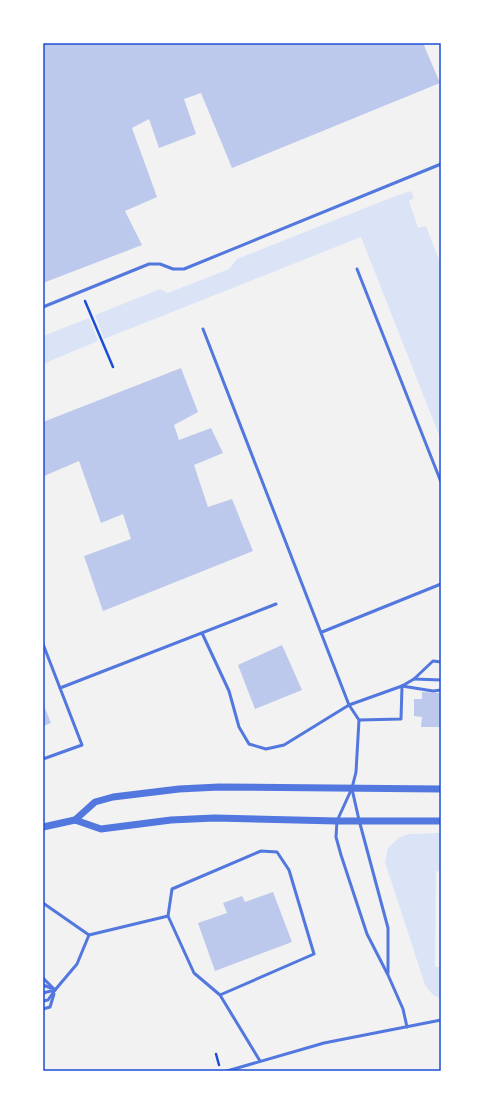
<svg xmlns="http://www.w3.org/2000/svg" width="484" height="1114" viewBox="0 0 484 1114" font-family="'Alegreya Sans',sans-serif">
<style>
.green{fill:#dbe4f7}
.building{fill:#bdc9ec}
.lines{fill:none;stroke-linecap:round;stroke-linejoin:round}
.path{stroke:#1d4ed8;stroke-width:2.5}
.service{stroke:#5277de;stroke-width:3}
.tertiary{stroke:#5277de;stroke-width:7}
.neatline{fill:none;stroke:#1d4ed8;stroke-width:1.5}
</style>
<rect width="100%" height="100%" fill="#f2f2f2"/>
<g class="green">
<polygon points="411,191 414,198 409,201 418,228 426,226 441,265 441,440 361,237 104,339 95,315 160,289 168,293 229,269 237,259 393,197"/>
<polygon points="89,318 98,341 43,364 43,336"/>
<polygon points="441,833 441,872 436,871 435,967 441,967 441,999 433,995 425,985 385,862 388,848 400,837 409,834"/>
</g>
<g class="building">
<polygon points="43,43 423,43 440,83 232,168 201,93 184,99 196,134 159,148 149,119 132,128 157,197 125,211 142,245 43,283"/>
<polygon points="181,368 198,412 174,425 179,440 211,428 223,453 194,465 208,507 232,499 253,551 103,611 84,556 131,539 123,514 101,523 79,461 44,476 43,472 43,422"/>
<polygon points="282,645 302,690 255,709 238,665"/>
<polygon points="422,692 441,693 441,727 421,727 422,717 414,716 414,699 422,699"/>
<polygon points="43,703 51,723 43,726"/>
<polygon points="273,892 292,942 215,971 198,923 227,913 223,903 242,896 245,902"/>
</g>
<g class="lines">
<g class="path">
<polyline points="85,301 113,367"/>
<polyline points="216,1054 219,1065"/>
</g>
<g class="service">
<polyline points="357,269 441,482"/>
<polyline points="43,307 149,264 160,264 173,269 184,269 441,164"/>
<polyline points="203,329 349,705 359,720 356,772 352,788 337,821 336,837 341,855 367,934 388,975 403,1009 407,1027"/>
<polyline points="322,632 441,584"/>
<polyline points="202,633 229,691 239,727 249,744 266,749 284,745 349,705 402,686 414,679 433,661 441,662"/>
<polyline points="43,644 82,745 43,759"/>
<polyline points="414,679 441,680"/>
<polyline points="402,686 433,691 441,690"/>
<polyline points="60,688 276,604"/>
<polyline points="359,720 401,719 402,686"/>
<polyline points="352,789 359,820 388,928 388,973"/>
<polyline points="43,903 89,935 77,964 55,990 48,1000 43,1001"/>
<polyline points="89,935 168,916"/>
<polyline points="43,978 55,990"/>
<polyline points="43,985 51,988"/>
<polyline points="43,993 55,990"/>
<polyline points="220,995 194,973 168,916 172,889 261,851 277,852 289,870 314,954 220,995 260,1061"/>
<polyline points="43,1009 50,1007 54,994"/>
<polyline points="227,1071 324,1043 441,1020"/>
</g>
<g class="tertiary">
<polyline points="75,820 101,829 171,820 214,818 337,821 441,821"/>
<polyline points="43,827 75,820 95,802 113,797 179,789 219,787 441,789"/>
</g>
</g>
<rect width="484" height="1114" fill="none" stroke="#ffffff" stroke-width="88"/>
<rect x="44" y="44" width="396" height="1026" class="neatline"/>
</svg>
